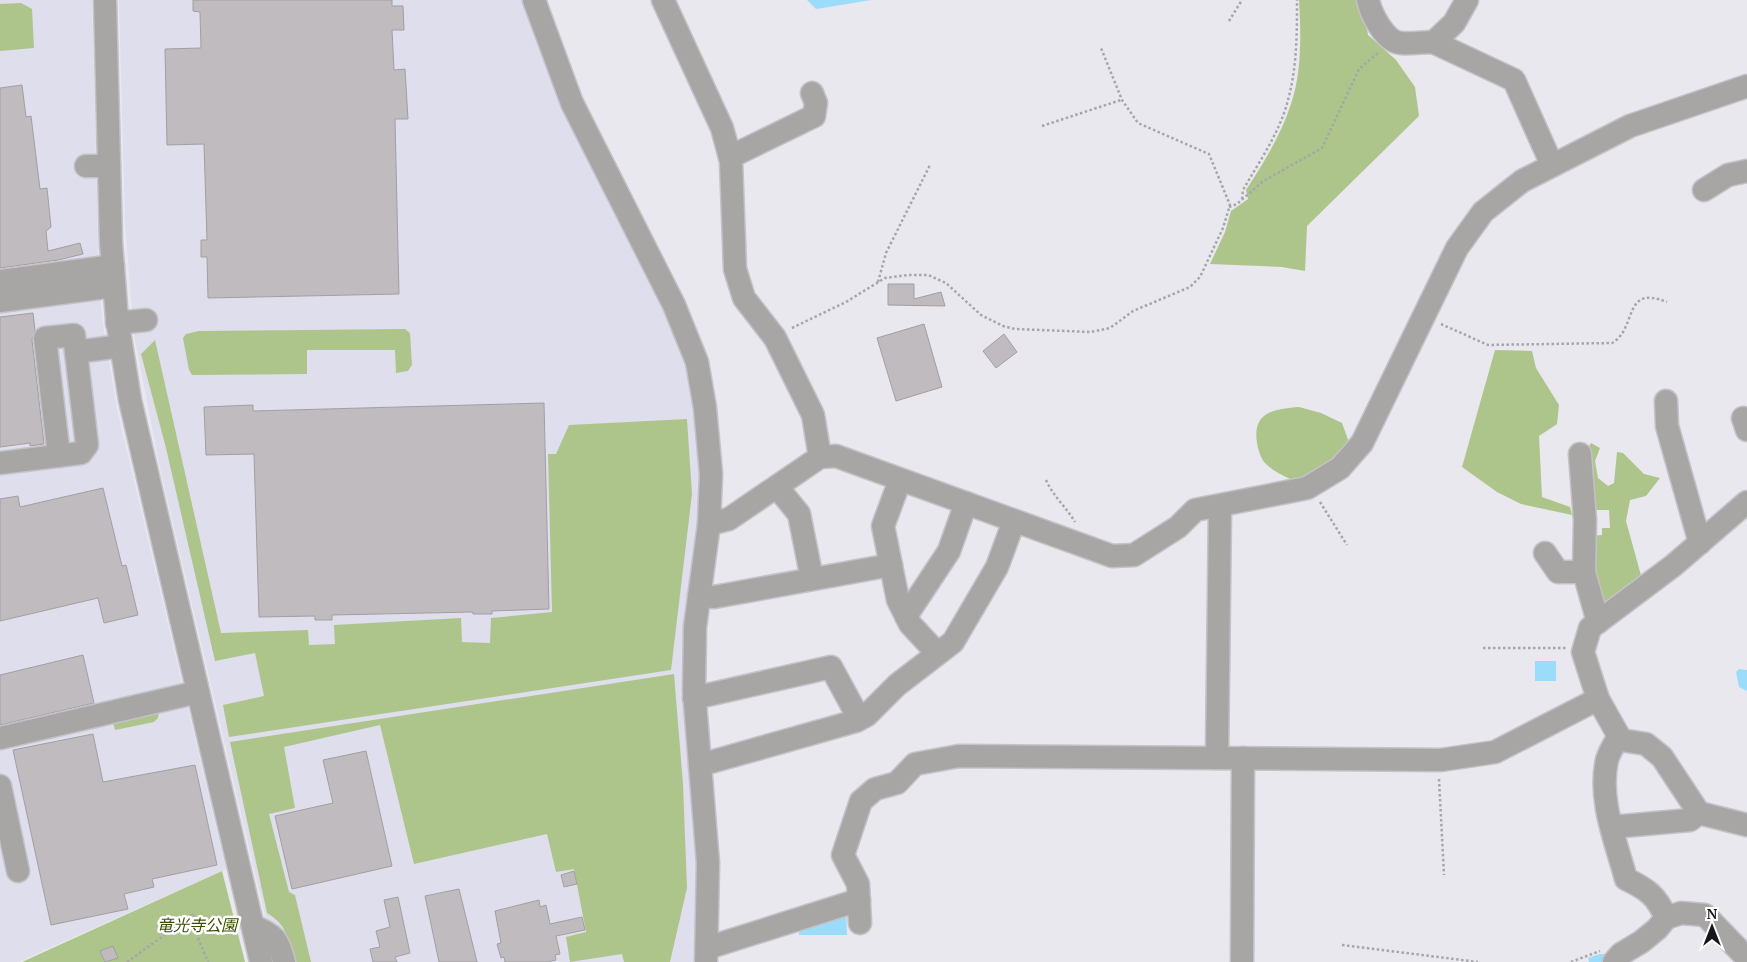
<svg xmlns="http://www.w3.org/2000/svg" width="1747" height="962" viewBox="0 0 1747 962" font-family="'PT Serif','Noto Sans JP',serif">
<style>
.built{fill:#dfdeec}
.green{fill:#adc58a}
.water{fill:#9bdcfa}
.building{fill:#c0bbbf;stroke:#a39ea2}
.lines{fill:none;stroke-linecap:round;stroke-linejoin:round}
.minor-casing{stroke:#c2c2c8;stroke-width:25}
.path{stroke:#a5a5aa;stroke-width:2.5;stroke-dasharray:2.5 2.5;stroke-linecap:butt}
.minor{stroke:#a8a6a4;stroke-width:22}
.labels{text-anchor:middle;stroke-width:5;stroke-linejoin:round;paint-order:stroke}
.park-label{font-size:16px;font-style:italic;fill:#384f00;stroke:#fff}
</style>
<rect width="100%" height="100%" fill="#e8e8ee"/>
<g class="built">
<polygon points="0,0 92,0 99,276 102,318 117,409 226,869 18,962 0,962"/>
<polygon points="119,0 525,0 545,63 565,109 623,222 681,345 694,398 701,438 698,932 694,962 276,962 160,468 134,335 125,223"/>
</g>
<g class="green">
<path d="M1299 0H1362L1368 35 1396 60 1415 87 1419 116 1307 226 1305 271 1282 267 1210 264 1225 232 1231 211 1248 199 1246 190C1263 164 1281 135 1291 104 1302 72 1301 34 1299 0Z"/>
<polygon points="21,3 32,9 34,48 0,51 0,4"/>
<polygon points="405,329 410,333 412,365 408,371 396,373 395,350 307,350 307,374 192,375 189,370 183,338 186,334 199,331"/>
<polygon points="155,340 221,633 308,630 309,645 335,644 334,625 461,618 462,642 490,643 491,618 552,612 548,454 556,454 569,425 687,419 692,494 671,670 229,737 223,705 264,696 255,653 215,661 166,448 141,354"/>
<polygon points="1495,350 1532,351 1536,368 1559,405 1557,424 1539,436 1542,497 1570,507 1572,515 1521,504 1497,492 1462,467"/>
<path d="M1299 407 1321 413 1342 423 1351 448 1296 482C1287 477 1274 472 1266 464 1261 460 1258 449 1257 443 1252 412 1274 409 1299 407Z"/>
<polygon points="1591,443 1600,448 1595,461 1598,478 1608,486 1614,483 1617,452 1623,453 1644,474 1660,478 1646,496 1630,500 1626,521 1642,579 1606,606 1597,605 1589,536 1602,535 1602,528 1610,528 1609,510 1588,510 1585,452"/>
<path d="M674 674 683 784 687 888 670 962H624L622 954 570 962 566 937 586 932 574 869 556 872 547 834 414 864 380 725 284 747 295 808 269 814 289 892 295 895 311 962H293C287 939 289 926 267 913L230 742Z"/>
<polygon points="159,711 158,718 154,722 115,730 113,722"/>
<polygon points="222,871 245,962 22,962"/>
</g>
<g class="water">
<polygon points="807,0 871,0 816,9"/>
<rect x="1535" y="661" width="21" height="20"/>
<polygon points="1739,669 1747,670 1747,691 1739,687 1736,672"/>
<polygon points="846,911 847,935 799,935 799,926"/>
<polygon points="1600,954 1608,954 1605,962 1589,962 1588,958"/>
</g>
<g class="building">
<polygon points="193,0 392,0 392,6 403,6 404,30 392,30 394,70 405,69 408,119 395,119 399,294 208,298 207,257 201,257 201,240 207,240 204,144 167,145 165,49 201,48 200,12 193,11"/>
<polygon points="22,85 26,117 31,116 40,189 47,188 51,227 46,231 48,251 80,243 83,254 58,260 0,268 0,88"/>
<polygon points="888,284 914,284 914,299 941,292 945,306 888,305"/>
<polygon points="33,313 35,330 32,340 44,444 30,446 30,443 0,447 0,317"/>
<polygon points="924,324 942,387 896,401 877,338"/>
<polygon points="1004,334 1017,352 996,368 983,351"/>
<polygon points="544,403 549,609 492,611 492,614 473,614 473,612 332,615 332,620 315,620 315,616 259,617 254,454 206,455 204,407 253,405 253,411"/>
<polygon points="103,488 122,566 126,565 138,615 104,623 98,598 0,621 0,499 18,496 20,507"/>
<polygon points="83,655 94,703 0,725 0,675"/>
<polygon points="93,734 103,782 195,765 217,865 152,879 154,887 124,894 128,909 51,925 13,750"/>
<polygon points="366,751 392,866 292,889 275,816 333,803 323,760"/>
<polygon points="574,871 577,884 564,887 561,875"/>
<polygon points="459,889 477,962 439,962 425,896"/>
<polygon points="398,897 410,953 395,957 397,962 373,962 370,949 380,947 376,931 390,927 384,900"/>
<polygon points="539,900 540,907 546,905 550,924 582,917 585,930 556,936 560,954 555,955 556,960 547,962 505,962 504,957 501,958 497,944 501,943 495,911"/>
<polygon points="193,914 199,927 186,932 181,919"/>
<polygon points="113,946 118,958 105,962 100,951"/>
</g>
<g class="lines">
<defs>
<g id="minor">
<polyline points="105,0 111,243 117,319 130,400 261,962"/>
<polyline points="534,0 572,103 674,305 697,362 705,408 711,474 709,524 695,627 694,691 708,863 706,962"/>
<polyline points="663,0 722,128 731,161 735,269 744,298 775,338 813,415 820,457"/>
<path d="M1368 0C1371 14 1385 42 1401 43 1411 44 1423 42 1434 42L1454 23 1467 0"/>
<polyline points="1433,42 1514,80 1552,165"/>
<polyline points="730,157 814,116 816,103 812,93"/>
<polyline points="86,166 109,166"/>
<polyline points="1704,190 1728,175 1747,171"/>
<polyline points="0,281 113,266"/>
<polyline points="0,301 114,286"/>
<polyline points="117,323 146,320"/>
<polyline points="76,352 121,346"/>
<polyline points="1666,401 1667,426 1700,543"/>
<polyline points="1743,418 1747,430"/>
<polyline points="0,463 81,453 87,445 74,335 45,338 59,456"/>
<polyline points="900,480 883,526 898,600 910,624 937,653"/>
<polyline points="777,487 799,514 812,579"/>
<polyline points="1747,502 1674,565 1590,628 1583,652 1598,699 1621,740 1646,744 1662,757 1699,813 1747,825"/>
<polyline points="709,524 729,519 820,457 836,456 1112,556 1134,555 1178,527 1195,510 1307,488 1340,468 1362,443 1457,248 1483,212 1522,181 1630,126 1747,86"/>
<polyline points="1545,553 1558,572 1584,572 1585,520 1580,454"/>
<polyline points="1584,572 1598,622"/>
<polyline points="699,596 714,597 891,565"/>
<polyline points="906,616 949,551 966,503"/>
<polyline points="694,698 831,667 856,713"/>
<path d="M1619 736C1615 743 1609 752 1607 760 1598 799 1616 842 1626 879 1647 889 1657 896 1666 918"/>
<polyline points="0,738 198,692"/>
<polyline points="1217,758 1220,506"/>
<polyline points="700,765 856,721 867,715 897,685 953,642 997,567 1014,521"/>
<polyline points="0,786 18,871"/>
<polyline points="1612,827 1690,820 1699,813"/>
<polyline points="860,923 858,884 843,855 861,801 875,789 897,783 915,764 959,756 1441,760 1495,752 1598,699"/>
<path d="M253 926C275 936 278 938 284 962"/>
<polyline points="707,948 859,900"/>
<polyline points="1242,962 1243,758"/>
<polyline points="1614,962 1621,954 1641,942 1657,929 1666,918 1681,913 1705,915 1742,953"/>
</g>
</defs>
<use href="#minor" class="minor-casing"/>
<g class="path">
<polyline points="1229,21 1242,0"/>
<polyline points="1042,126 1121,100"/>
<path d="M1242 199 1243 190C1259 162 1280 132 1288 100 1297 67 1297 34 1297 0"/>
<polyline points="1229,207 1237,204 1262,182 1322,148 1359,69 1378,53"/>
<polyline points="878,282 886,253 930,165"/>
<path d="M1441 324 1488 345 1612 343C1638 328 1622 284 1667 302"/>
<polyline points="792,328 846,302 885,278 908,275 928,275 946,283 981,315 1003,326 1015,329 1091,332 1110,328 1133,311 1190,287 1200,277 1223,228 1230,205 1209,154 1138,123 1122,100 1101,48"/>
<path d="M1046 480C1053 496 1066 507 1075 522"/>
<polyline points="1320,502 1347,545"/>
<polyline points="1483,648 1567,648"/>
<polyline points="1439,779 1444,875"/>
<polyline points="198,938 208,962"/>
<polyline points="1342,945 1478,962"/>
<polyline points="127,962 170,931"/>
<polyline points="1571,962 1600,951"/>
</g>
<use href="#minor" class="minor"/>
</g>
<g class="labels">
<g class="park-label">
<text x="197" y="931">竜光寺公園</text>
</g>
</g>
<g transform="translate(1712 927)" stroke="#ffffff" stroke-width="4" paint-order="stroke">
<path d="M0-4L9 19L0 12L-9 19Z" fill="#171719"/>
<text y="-8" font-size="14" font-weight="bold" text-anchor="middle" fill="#171719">N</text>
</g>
</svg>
